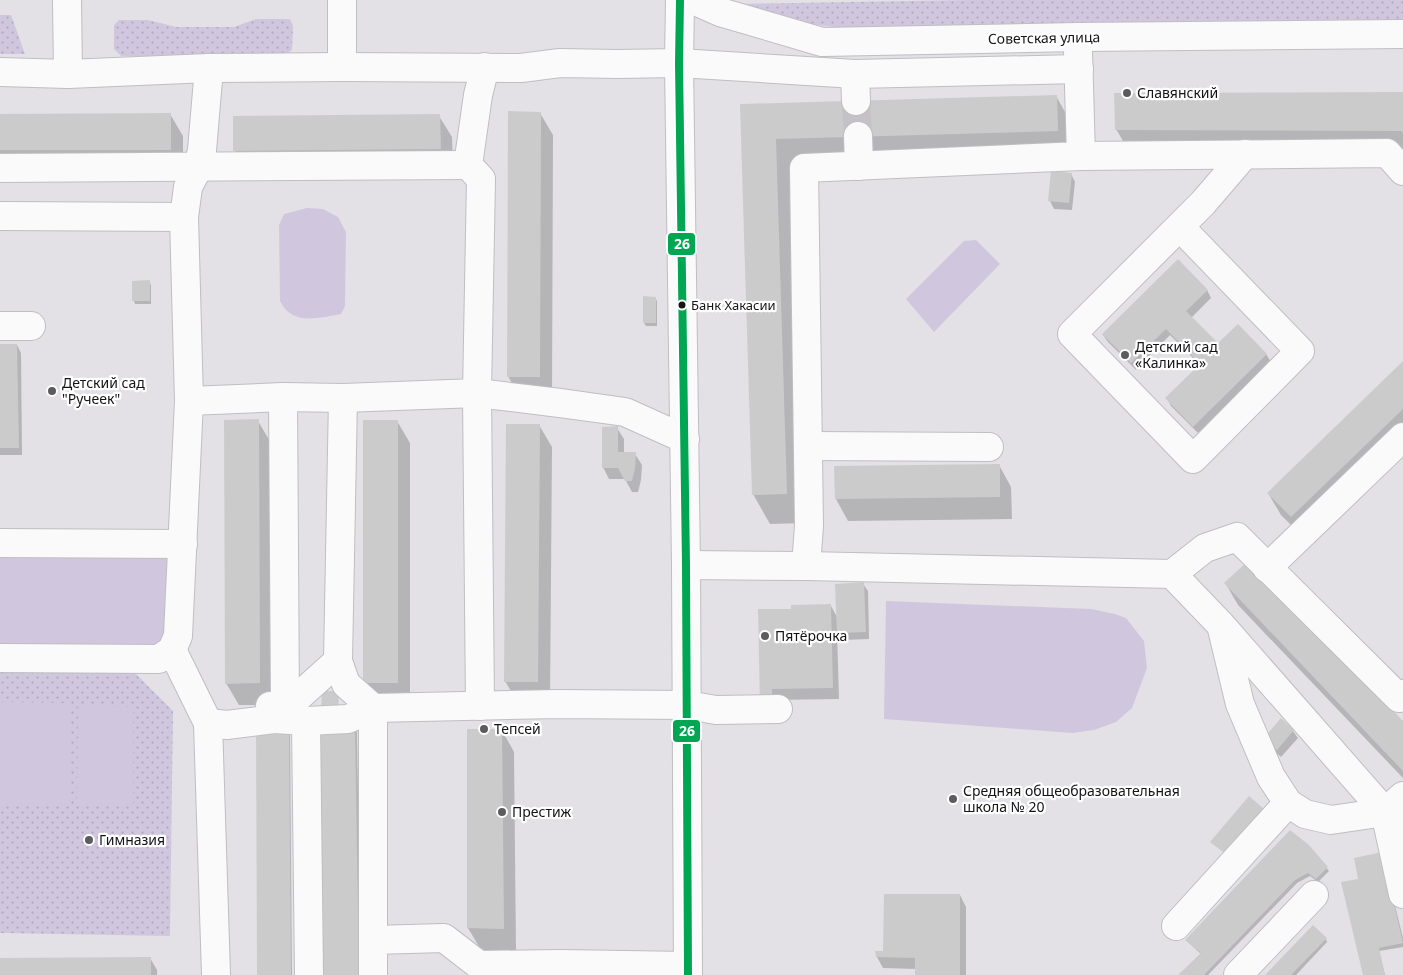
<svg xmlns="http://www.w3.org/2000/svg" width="1403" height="975" viewBox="0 0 1403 975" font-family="'Noto Sans',sans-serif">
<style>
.grass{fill:url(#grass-dots)}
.green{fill:#d0c7df}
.shadow{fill:#0003}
.building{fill:#cccbcc}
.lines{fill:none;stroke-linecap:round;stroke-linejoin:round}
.minor-tunnel{stroke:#c4c2c6;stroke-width:28;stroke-dasharray:28 14;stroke-linecap:butt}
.minor-casing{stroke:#bfbec1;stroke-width:30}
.major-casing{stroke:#bfbec1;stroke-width:30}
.minor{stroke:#fbfafb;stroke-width:28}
.major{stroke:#fbfafb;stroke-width:28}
.bus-1-casing{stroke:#fff;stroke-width:11}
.bus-1{stroke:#00a651;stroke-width:8}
.poi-dot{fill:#5c5b5e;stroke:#fff;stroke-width:2}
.bus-dot{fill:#141316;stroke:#fff;stroke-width:2}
.labels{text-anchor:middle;stroke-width:4.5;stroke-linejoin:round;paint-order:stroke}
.bus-label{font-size:13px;fill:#141316;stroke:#fff;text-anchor:start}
.street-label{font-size:14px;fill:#141316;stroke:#fff}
.poi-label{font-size:14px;fill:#141316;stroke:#fff;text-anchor:start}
.line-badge{stroke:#fff;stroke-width:2}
.badge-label{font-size:14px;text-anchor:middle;font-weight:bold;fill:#fff}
</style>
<defs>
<pattern id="grass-dots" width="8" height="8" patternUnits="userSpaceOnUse" patternTransform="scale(1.25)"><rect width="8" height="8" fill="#d0c7df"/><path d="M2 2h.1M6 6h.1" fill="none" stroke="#b2aabf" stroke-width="1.8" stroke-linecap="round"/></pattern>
</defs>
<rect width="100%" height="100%" fill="#e3e1e5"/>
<g class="grass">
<polygon points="971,0 1403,0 1403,22 841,28 803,23 732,4"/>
<polygon points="0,15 11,15 25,54 0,54"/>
<polygon points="256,19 290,19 293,26 292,50 284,57 121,56 114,49 114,25 119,20 148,20 176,27 234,27"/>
<polygon points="0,669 131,669 173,711 170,936 0,933"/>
</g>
<g class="green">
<path d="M307 208 323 209 338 217 346 232 345 306 341 314C318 318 292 326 280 301L279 225 284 214Z"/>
<polygon points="976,240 1000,264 934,332 906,299 964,241"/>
<polygon points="176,554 173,631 151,653 0,651 0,555"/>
<polygon points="886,601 1091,609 1115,614 1126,618 1144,641 1147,668 1132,708 1116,722 1094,730 1072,733 884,719"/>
<polygon points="0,702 70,703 69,805 0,804"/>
<polygon points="78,706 133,707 133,805 77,805"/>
</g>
<g class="shadow">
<polygon points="1403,93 1403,152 1129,151 1116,129"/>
<polygon points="1056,96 1073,126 1074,160 792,168 803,523 770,524 753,494 741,106"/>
<polygon points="540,113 553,135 552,399 520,398 508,376"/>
<polygon points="170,114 183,136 183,171 0,171 0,115"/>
<polygon points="439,116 452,137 453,170 247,172 235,150"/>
<polygon points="1052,173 1071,174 1075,182 1072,210 1054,209 1050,201"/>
<polygon points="149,281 151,285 151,304 135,304 134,301"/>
<polygon points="1207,290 1211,298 1191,318 1218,345 1266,354 1271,362 1198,433 1171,406 1167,398 1200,365 1170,335 1136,370 1108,342 1103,335"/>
<polygon points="655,298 657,301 657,326 646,326 644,323"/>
<polygon points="17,345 21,353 22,455 0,455 0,346"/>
<polygon points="1403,363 1403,443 1304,538 1281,515 1268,493"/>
<polygon points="258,421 271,443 272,705 239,705 226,683"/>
<polygon points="397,421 410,443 410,705 377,705 364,683"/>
<polygon points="539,425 552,447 550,704 518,703 505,681"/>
<polygon points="617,428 624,439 624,454 635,454 642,465 641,480 638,492 632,492 625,479 609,479 603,467"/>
<polygon points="999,465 1011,487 1012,519 848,521 836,499"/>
<polygon points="863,584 868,591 869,639 842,640 837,632 839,699 773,700 763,708 793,610 831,606 837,617"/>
<polygon points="1226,584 1403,723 1403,778 1238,605"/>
<polygon points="355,729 357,732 361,975 324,975"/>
<polygon points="502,730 514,752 516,951 481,950 468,928"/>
<polygon points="1293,731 1298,738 1281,757 1268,746"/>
<polygon points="288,733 290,736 292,975 259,975"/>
<polygon points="1308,846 1329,871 1318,882 1310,876 1297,883 1208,975 1180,975 1201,954 1189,943"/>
<polygon points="1383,857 1403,938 1403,947 1379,951 1385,975 1365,975 1360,880"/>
<polygon points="960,895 966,907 966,975 917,975 917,969 883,968 877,957"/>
<polygon points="1326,939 1327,942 1296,975 1267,975"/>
<polygon points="150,958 157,970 157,975 0,975 0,959"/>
</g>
<g class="building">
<polygon points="1403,92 1403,133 1401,131 1115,130 1114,93"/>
<polygon points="1057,95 1058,131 776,139 787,494 752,495 740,104"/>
<polygon points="508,111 541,112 540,377 507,377"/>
<polygon points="171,113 171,150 0,150 0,114"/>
<polygon points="440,114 441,149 233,151 233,116"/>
<polygon points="1051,171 1072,173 1069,203 1048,201"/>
<polygon points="1178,259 1208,290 1186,311 1218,343 1238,324 1267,354 1193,427 1165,398 1200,364 1166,329 1131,363 1102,334"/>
<polygon points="150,280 150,301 132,301 132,281"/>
<polygon points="643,296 656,297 656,323 643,323"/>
<polygon points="0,344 17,344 19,448 0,448"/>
<polygon points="1403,361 1403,409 1291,517 1267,493"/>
<polygon points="259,419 260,683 225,684 224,420"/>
<rect x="363" y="420" width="35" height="263"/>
<polygon points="506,424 540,424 538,682 504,682"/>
<polygon points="618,426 618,452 636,452 635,468 632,481 625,481 618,468 602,468 602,427"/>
<polygon points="1000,464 1000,497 835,499 834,466"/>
<polygon points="1249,560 1403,721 1403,771 1224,583"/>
<polygon points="864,582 866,632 837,633 835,584"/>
<polygon points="831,604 833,688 772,689 772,705 760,705 758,609 791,609 791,605"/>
<polygon points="322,691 339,691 338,714 321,714"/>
<polygon points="1281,718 1294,730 1277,750 1263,739"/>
<polygon points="320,728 355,728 359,975 323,975"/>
<polygon points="467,729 502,729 504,929 467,928"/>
<polygon points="289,731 291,975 257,975 256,732"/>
<polygon points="1249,796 1265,810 1227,855 1210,842"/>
<polygon points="1290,830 1309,845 1328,867 1316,879 1308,873 1295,880 1204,975 1178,975 1201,953 1185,940"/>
<polygon points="1382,852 1403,943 1379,948 1385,975 1363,975 1341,882 1358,879 1354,858"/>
<polygon points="884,894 960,894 960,975 915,975 915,958 876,957 875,951 883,951"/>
<polygon points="1313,925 1327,938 1291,975 1265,975"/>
<polygon points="151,957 151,975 0,975 0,958"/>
</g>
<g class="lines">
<polyline class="minor-tunnel" points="856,101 858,136"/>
<defs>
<g id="minor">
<polyline points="67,0 68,74"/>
<polyline points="342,67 342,0"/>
<polyline points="0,72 68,74 209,68 342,67 521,68 560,63 617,64 679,63 855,74 1079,69"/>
<polyline points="855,74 856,101"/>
<polyline points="858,136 859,166"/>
<polyline points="1081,156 1387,153 1403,171"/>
<polyline points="0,168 468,165"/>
<polyline points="0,216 184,217"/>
<polyline points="1180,227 1300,351 1193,459 1072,334 1203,203 1245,154"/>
<polyline points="0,326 31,326"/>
<polyline points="283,397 285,705"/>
<polyline points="343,398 338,661 346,684 373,708 373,940"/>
<polyline points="189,401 283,397 343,398 477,393 560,403 625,412 685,439"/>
<polyline points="808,446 989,447"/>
<polyline points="0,543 183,544"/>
<polyline points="686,565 806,566 809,526 804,168 1081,156 1078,51"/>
<polyline points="806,566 1172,574 1205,548 1237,537 1399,698 1403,694"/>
<polyline points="1267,568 1403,437"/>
<polyline points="1172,574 1221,625 1385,812 1403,822"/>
<polyline points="1222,629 1240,704 1271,777 1288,803 1305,814 1331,820 1385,812 1403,796"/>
<polyline points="172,650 208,723 216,975"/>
<polyline points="0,658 159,659 172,650 178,636 189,401 184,217 188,187 198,168 202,150 209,68"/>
<polyline points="270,706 285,705 298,697 338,661"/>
<polyline points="480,706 477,393 481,179 468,165 478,95 485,67"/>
<polyline points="306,721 309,975"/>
<polyline points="208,723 227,725 274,719 306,721 348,719 373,708 558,704 687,705 716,710 778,709"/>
<polyline points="1385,812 1403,894"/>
<polyline points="1176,926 1288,803"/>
<polyline points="373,975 373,940 444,938 479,965 560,964 688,966"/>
<polyline points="1238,975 1314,895"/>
</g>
<g id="major">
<polyline points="680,0 679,63 686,565 688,975"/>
<polyline points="693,0 720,12 822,42 1078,37 1403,34"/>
</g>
</defs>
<use href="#minor" class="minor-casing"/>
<use href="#major" class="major-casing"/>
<use href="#minor" class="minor"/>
<use href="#major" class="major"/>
<defs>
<polyline id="bus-1" points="680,0 679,63 686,565 688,975"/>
</defs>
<use href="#bus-1" class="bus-1-casing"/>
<use href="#bus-1" class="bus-1"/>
</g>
<g class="poi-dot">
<circle cx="1127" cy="93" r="5"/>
<circle cx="1125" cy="355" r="5"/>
<circle cx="52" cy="391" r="5"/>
<circle cx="765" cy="636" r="5"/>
<circle cx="484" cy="729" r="5"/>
<circle cx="953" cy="799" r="5"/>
<circle cx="502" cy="812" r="5"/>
<circle cx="89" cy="840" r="5"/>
</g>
<circle class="bus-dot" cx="682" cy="305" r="4.5"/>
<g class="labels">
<g class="bus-label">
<text x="691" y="310">Банк Хакасии</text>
</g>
<g class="street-label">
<text transform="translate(1044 38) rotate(-1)" y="5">Советская улица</text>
</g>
<g class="poi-label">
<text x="1137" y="98">Славянский</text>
<text x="1135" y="352">Детский сад<tspan x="1135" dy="16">«Калинка»</tspan></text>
<text x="62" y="388">Детский сад<tspan x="62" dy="16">"Ручеек"</tspan></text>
<text x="775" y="641">Пятёрочка</text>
<text x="494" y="734">Тепсей</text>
<text x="963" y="796">Средняя общеобразовательная<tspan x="963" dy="16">школа № 20</tspan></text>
<text x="512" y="817">Престиж</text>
<text x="99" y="845">Гимназия</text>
</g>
</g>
<g class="line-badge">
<rect x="667" y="232" width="29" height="24" rx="5" fill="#00a651"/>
<rect x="672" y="719" width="29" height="24" rx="5" fill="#00a651"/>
</g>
<g class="badge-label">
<text x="682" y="249">26</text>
<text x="687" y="736">26</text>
</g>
</svg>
